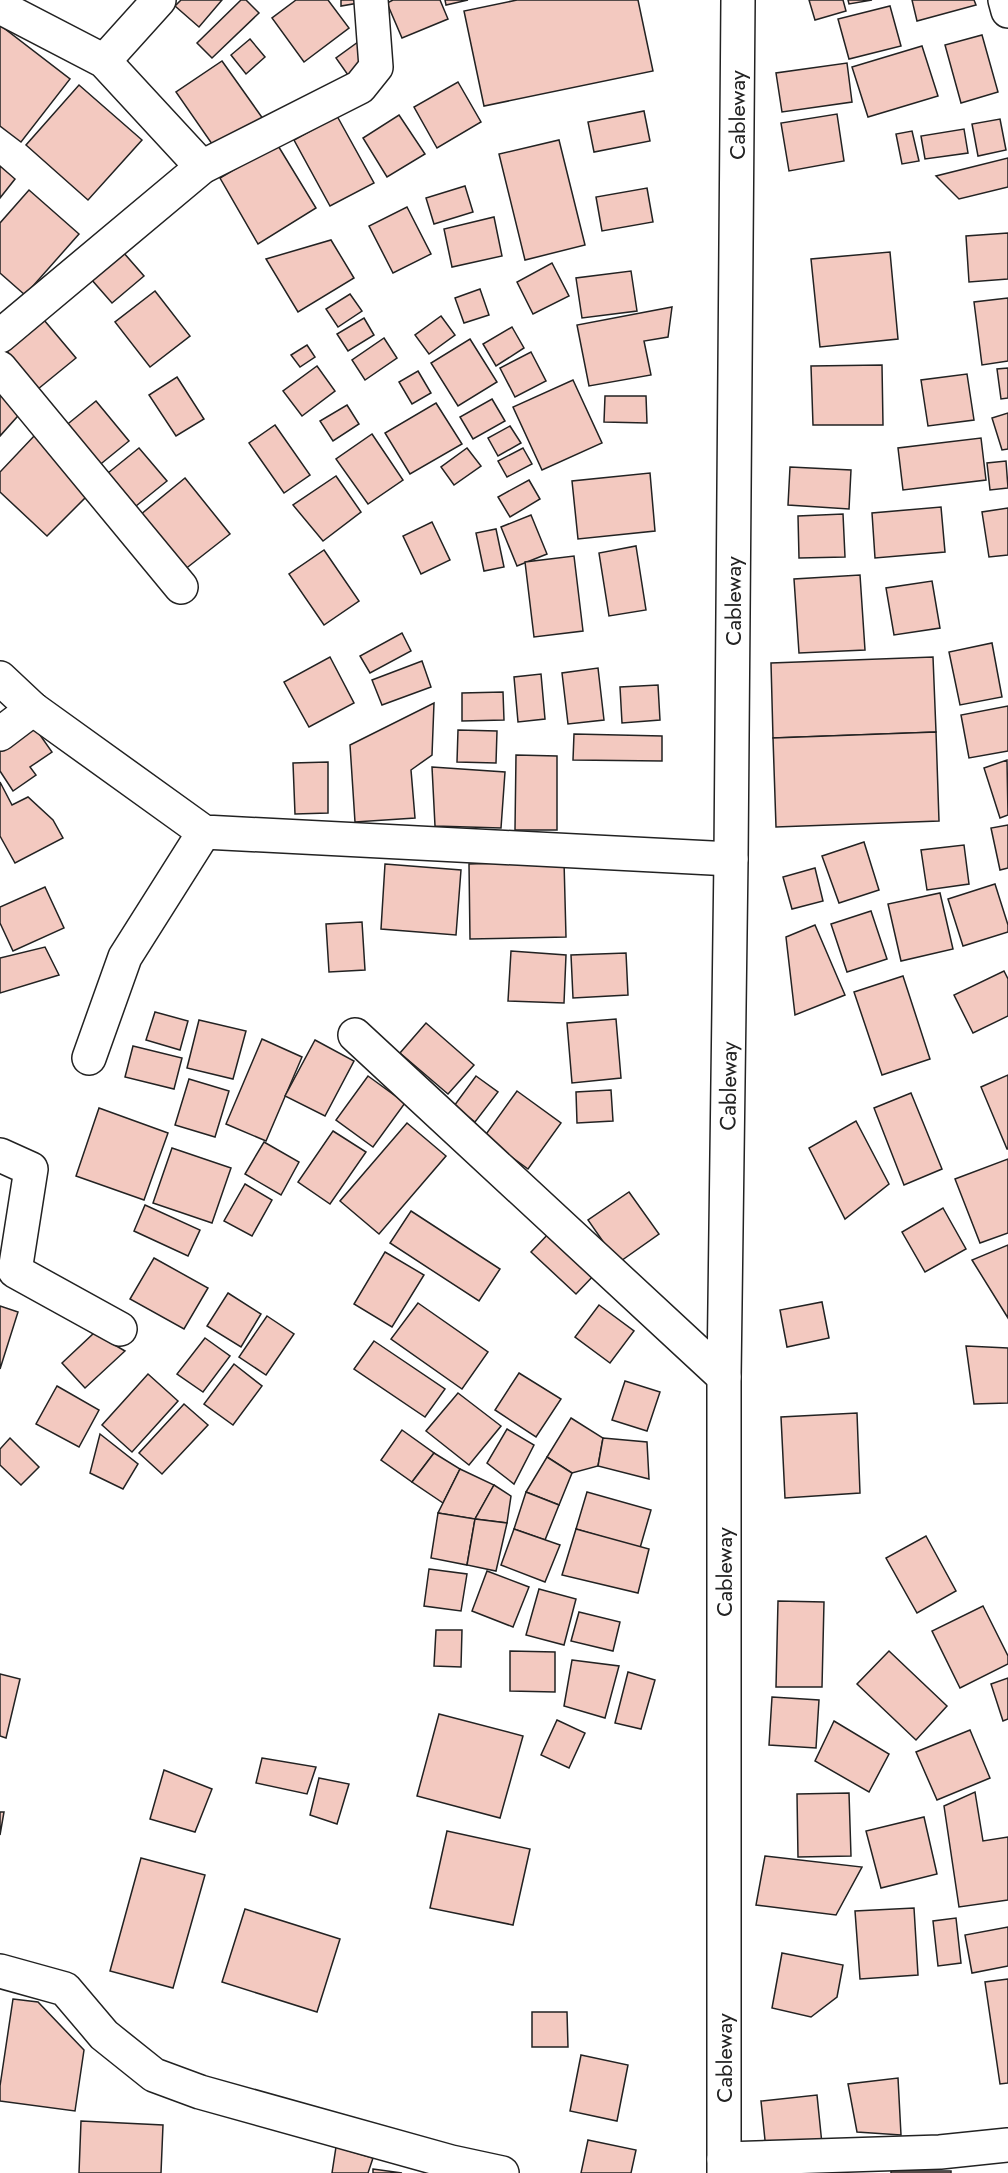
<svg xmlns="http://www.w3.org/2000/svg" width="1008" height="2173" viewBox="0 0 1008 2173" font-family="Jost,sans-serif">
<style>
.building{fill:#f3c9c0;stroke:#222;stroke-width:1.5}
.lines{fill:none;stroke-linecap:round;stroke-linejoin:round}
.minor-casing{stroke:#222;stroke-width:36}
.major-casing{stroke:#222;stroke-width:36}
.minor{stroke:#fff;stroke-width:33}
.major{stroke:#fff;stroke-width:33}
.labels{text-anchor:middle;stroke-width:4.5;stroke-linejoin:round;paint-order:stroke}
.street-label{font-size:22px;fill:#222;stroke:#fff}
</style>
<rect width="100%" height="100%" fill="#fff"/>
<g class="building">
<polygon points="181,0 222,0 199,27 175,6"/>
<polygon points="241,0 246,0 259,13 212,58 197,43"/>
<polygon points="296,0 328,0 349,28 304,62 272,18"/>
<polygon points="341,0 364,0 364,2 341,6"/>
<polygon points="393,0 440,0 448,19 402,38 387,3"/>
<polygon points="445,0 468,0 446,5"/>
<polygon points="517,0 638,0 653,71 484,106 464,11"/>
<polygon points="809,0 843,0 846,11 815,20"/>
<polygon points="848,0 872,0 849,4"/>
<polygon points="912,0 974,0 976,5 917,21"/>
<polygon points="890,6 901,46 849,59 838,19"/>
<polygon points="0,25 70,79 21,142 0,126"/>
<polygon points="982,35 998,92 961,103 945,45"/>
<polygon points="250,39 265,57 246,74 231,55"/>
<polygon points="358,42 370,59 348,75 336,58"/>
<polygon points="922,46 938,96 868,117 852,67"/>
<polygon points="222,61 266,123 219,154 176,92"/>
<polygon points="847,63 852,102 782,112 776,73"/>
<polygon points="458,82 481,122 437,148 414,107"/>
<polygon points="79,85 142,140 88,200 26,145"/>
<polygon points="644,111 650,141 594,152 588,122"/>
<polygon points="837,114 844,161 789,171 781,123"/>
<polygon points="399,115 425,154 387,177 363,138"/>
<polygon points="337,116 374,183 330,206 294,140"/>
<polygon points="1000,119 1006,150 978,156 972,124"/>
<polygon points="964,129 968,153 925,159 921,136"/>
<polygon points="912,131 919,161 902,164 896,134"/>
<polygon points="559,140 585,245 525,260 499,154"/>
<polygon points="277,144 316,208 258,244 220,178"/>
<polygon points="1008,158 1008,187 959,199 936,176"/>
<polygon points="0,166 15,179 0,198"/>
<polygon points="465,186 473,212 434,224 426,198"/>
<polygon points="647,188 653,222 602,231 596,197"/>
<polygon points="29,190 79,234 25,295 0,273 0,223"/>
<polygon points="407,207 431,254 393,273 369,226"/>
<polygon points="494,217 502,256 452,267 444,229"/>
<polygon points="1008,233 1008,279 969,282 966,236"/>
<polygon points="331,240 354,278 298,312 266,259"/>
<polygon points="123,252 144,276 112,303 91,279"/>
<polygon points="890,252 898,339 820,347 811,259"/>
<polygon points="552,263 569,296 533,314 517,282"/>
<polygon points="631,271 637,311 582,318 576,278"/>
<polygon points="480,289 489,315 464,323 455,298"/>
<polygon points="155,291 190,336 150,367 115,322"/>
<polygon points="350,294 362,311 338,327 326,309"/>
<polygon points="1008,298 1008,361 982,365 974,302"/>
<polygon points="672,307 668,337 644,341 651,375 589,386 577,325"/>
<polygon points="441,316 455,335 429,354 415,335"/>
<polygon points="364,318 374,335 348,351 337,334"/>
<polygon points="44,320 76,358 38,389 6,350"/>
<polygon points="512,327 524,348 496,366 483,344"/>
<polygon points="384,338 397,358 365,380 352,360"/>
<polygon points="470,339 497,382 458,406 431,363"/>
<polygon points="307,345 315,357 300,367 291,355"/>
<polygon points="531,352 546,381 515,397 500,368"/>
<polygon points="882,365 883,425 813,425 811,366"/>
<polygon points="317,366 335,391 302,416 283,391"/>
<polygon points="1008,368 1008,398 1001,399 997,369"/>
<polygon points="418,371 431,393 412,404 399,382"/>
<polygon points="967,374 974,420 928,426 921,380"/>
<polygon points="177,377 204,419 176,436 149,395"/>
<polygon points="573,380 602,443 542,470 513,407"/>
<polygon points="0,385 25,408 0,436"/>
<polygon points="605,396 646,396 647,423 604,422"/>
<polygon points="492,399 505,421 473,439 460,417"/>
<polygon points="96,401 129,441 97,467 64,427"/>
<polygon points="436,403 462,444 410,474 385,433"/>
<polygon points="347,405 359,424 333,441 320,421"/>
<polygon points="1008,413 1008,449 1002,450 992,418"/>
<polygon points="275,425 310,475 284,493 249,443"/>
<polygon points="510,426 521,443 498,456 488,438"/>
<polygon points="372,434 403,480 368,504 336,459"/>
<polygon points="35,435 93,490 47,536 0,492 0,472"/>
<polygon points="981,438 986,480 903,490 898,448"/>
<polygon points="139,448 167,481 136,506 108,473"/>
<polygon points="467,448 481,466 454,485 441,467"/>
<polygon points="523,448 532,464 507,477 498,461"/>
<polygon points="1006,461 1008,488 990,490 987,463"/>
<polygon points="790,467 851,470 849,509 788,505"/>
<polygon points="650,473 655,531 578,539 572,481"/>
<polygon points="336,476 361,512 323,541 293,505"/>
<polygon points="185,478 230,534 184,570 140,515"/>
<polygon points="529,480 540,499 510,517 498,497"/>
<polygon points="941,507 945,552 875,558 872,513"/>
<polygon points="1008,508 1008,555 989,557 982,512"/>
<polygon points="843,514 845,557 799,558 798,516"/>
<polygon points="531,515 547,554 517,566 501,527"/>
<polygon points="432,522 450,560 421,574 403,536"/>
<polygon points="496,529 504,567 484,571 476,533"/>
<polygon points="636,546 646,610 609,616 599,553"/>
<polygon points="324,550 359,601 324,625 289,574"/>
<polygon points="574,556 583,631 534,637 525,562"/>
<polygon points="860,575 865,650 799,653 794,579"/>
<polygon points="932,581 940,628 894,635 886,588"/>
<polygon points="402,633 411,651 370,673 360,656"/>
<polygon points="992,643 1002,697 960,705 949,652"/>
<polygon points="330,657 354,703 309,727 284,682"/>
<polygon points="933,657 936,732 773,738 771,663"/>
<polygon points="422,661 431,687 382,705 372,680"/>
<polygon points="598,668 604,720 568,724 562,673"/>
<polygon points="541,674 545,719 518,722 514,677"/>
<polygon points="658,685 660,720 622,723 620,687"/>
<polygon points="503,692 504,720 462,721 462,693"/>
<polygon points="434,703 432,755 411,770 415,818 355,822 350,745"/>
<polygon points="1008,706 1008,751 969,758 961,715"/>
<polygon points="33,725 52,752 30,767 36,775 13,791 0,771 0,748"/>
<polygon points="458,730 497,731 496,763 457,762"/>
<polygon points="936,732 939,821 776,827 773,738"/>
<polygon points="574,734 662,736 662,761 573,760"/>
<polygon points="516,755 557,756 557,830 515,830"/>
<polygon points="1007,760 1008,815 1000,818 984,768"/>
<polygon points="328,762 328,813 295,814 293,763"/>
<polygon points="432,767 505,772 501,828 435,826"/>
<polygon points="0,782 12,805 28,797 53,820 63,838 15,863 0,836"/>
<polygon points="1008,825 1008,868 1000,870 991,828"/>
<polygon points="864,842 879,890 839,903 822,856"/>
<polygon points="964,845 969,884 927,890 921,850"/>
<polygon points="564,861 566,937 470,939 469,864"/>
<polygon points="385,864 461,870 456,935 381,929"/>
<polygon points="815,868 823,901 792,909 783,877"/>
<polygon points="995,884 1008,925 1008,932 963,946 948,899"/>
<polygon points="45,887 64,928 13,951 0,923 0,907"/>
<polygon points="940,893 953,949 901,961 888,904"/>
<polygon points="871,911 887,959 847,972 831,924"/>
<polygon points="362,922 365,970 329,972 326,924"/>
<polygon points="815,925 845,995 795,1015 786,937"/>
<polygon points="45,947 59,975 0,993 0,958"/>
<polygon points="511,951 566,955 564,1003 508,1001"/>
<polygon points="626,953 628,995 573,998 571,955"/>
<polygon points="1004,971 1008,979 1008,1016 973,1033 954,995"/>
<polygon points="903,976 930,1059 882,1075 854,992"/>
<polygon points="155,1012 188,1021 180,1050 146,1040"/>
<polygon points="616,1019 621,1078 572,1083 567,1023"/>
<polygon points="199,1020 246,1031 233,1079 187,1068"/>
<polygon points="426,1023 474,1065 448,1094 400,1053"/>
<polygon points="262,1039 302,1057 266,1141 226,1124"/>
<polygon points="315,1040 354,1061 325,1116 285,1096"/>
<polygon points="133,1046 182,1058 174,1089 125,1077"/>
<polygon points="1008,1075 1008,1149 1007,1149 981,1087"/>
<polygon points="368,1076 405,1103 373,1147 336,1120"/>
<polygon points="476,1076 498,1092 475,1122 454,1106"/>
<polygon points="189,1079 229,1091 215,1137 175,1125"/>
<polygon points="611,1090 613,1121 577,1123 576,1092"/>
<polygon points="517,1091 561,1123 528,1169 484,1137"/>
<polygon points="911,1093 942,1169 904,1185 874,1108"/>
<polygon points="99,1108 168,1133 144,1200 76,1176"/>
<polygon points="856,1121 889,1184 845,1219 809,1148"/>
<polygon points="407,1123 446,1156 379,1234 340,1201"/>
<polygon points="333,1131 366,1152 330,1204 298,1182"/>
<polygon points="264,1142 299,1162 281,1195 245,1174"/>
<polygon points="172,1148 231,1168 212,1223 153,1203"/>
<polygon points="1008,1159 1008,1233 980,1243 955,1179"/>
<polygon points="245,1184 272,1200 252,1236 224,1221"/>
<polygon points="629,1192 659,1234 618,1263 588,1220"/>
<polygon points="145,1205 200,1230 188,1256 134,1231"/>
<polygon points="943,1208 966,1249 925,1272 902,1232"/>
<polygon points="411,1211 500,1269 479,1301 390,1243"/>
<polygon points="552,1230 597,1272 576,1294 531,1252"/>
<polygon points="1008,1245 1008,1318 972,1260"/>
<polygon points="385,1252 424,1275 392,1327 354,1304"/>
<polygon points="154,1258 208,1288 184,1329 130,1299"/>
<polygon points="228,1293 261,1314 241,1347 207,1326"/>
<polygon points="822,1302 829,1338 787,1347 780,1310"/>
<polygon points="418,1303 488,1352 462,1389 391,1339"/>
<polygon points="599,1305 634,1331 610,1363 575,1337"/>
<polygon points="0,1306 18,1312 0,1369"/>
<polygon points="267,1316 294,1334 266,1375 239,1357"/>
<polygon points="94,1333 125,1351 85,1388 62,1363"/>
<polygon points="205,1338 230,1356 203,1392 177,1374"/>
<polygon points="374,1341 445,1389 425,1417 354,1369"/>
<polygon points="966,1346 1008,1348 1008,1403 974,1404"/>
<polygon points="234,1364 262,1386 233,1425 204,1404"/>
<polygon points="519,1373 561,1399 536,1437 495,1410"/>
<polygon points="148,1374 178,1401 132,1452 102,1425"/>
<polygon points="625,1381 660,1392 647,1431 612,1420"/>
<polygon points="57,1386 99,1410 79,1447 36,1424"/>
<polygon points="458,1393 501,1426 469,1465 426,1431"/>
<polygon points="184,1404 208,1425 162,1474 139,1453"/>
<polygon points="857,1413 860,1493 785,1498 781,1417"/>
<polygon points="571,1418 603,1438 598,1466 572,1473 547,1457"/>
<polygon points="507,1429 534,1445 514,1484 487,1463"/>
<polygon points="402,1430 434,1453 412,1482 381,1460"/>
<polygon points="100,1434 138,1464 123,1489 90,1473"/>
<polygon points="10,1438 39,1467 21,1485 0,1465 0,1449"/>
<polygon points="603,1438 647,1442 649,1479 598,1466"/>
<polygon points="434,1453 460,1469 443,1503 412,1482"/>
<polygon points="547,1457 572,1473 559,1505 526,1492"/>
<polygon points="460,1469 494,1485 475,1519 438,1513"/>
<polygon points="494,1485 511,1496 507,1523 475,1519"/>
<polygon points="526,1492 559,1505 545,1540 514,1529"/>
<polygon points="587,1492 651,1510 640,1548 576,1529"/>
<polygon points="438,1513 475,1519 467,1565 431,1558"/>
<polygon points="475,1519 507,1523 496,1571 467,1565"/>
<polygon points="514,1529 560,1545 545,1582 501,1565"/>
<polygon points="576,1529 649,1549 638,1593 562,1575"/>
<polygon points="926,1536 956,1591 917,1613 886,1558"/>
<polygon points="429,1569 467,1574 461,1611 424,1606"/>
<polygon points="487,1571 529,1587 513,1627 472,1611"/>
<polygon points="539,1589 576,1599 564,1645 526,1635"/>
<polygon points="778,1601 824,1602 822,1687 776,1687"/>
<polygon points="983,1606 1008,1656 1008,1664 960,1688 932,1631"/>
<polygon points="579,1612 620,1622 613,1651 571,1641"/>
<polygon points="436,1630 462,1630 461,1667 434,1666"/>
<polygon points="510,1651 555,1652 555,1692 510,1691"/>
<polygon points="889,1651 947,1706 916,1740 857,1684"/>
<polygon points="572,1660 619,1666 605,1718 564,1706"/>
<polygon points="628,1672 655,1680 641,1729 615,1723"/>
<polygon points="0,1674 20,1679 6,1738 0,1736"/>
<polygon points="1008,1678 1008,1719 1003,1721 991,1684"/>
<polygon points="772,1697 819,1700 816,1748 769,1745"/>
<polygon points="439,1714 523,1736 500,1818 417,1796"/>
<polygon points="557,1720 585,1733 569,1768 541,1755"/>
<polygon points="834,1721 889,1754 869,1792 815,1761"/>
<polygon points="970,1730 990,1778 937,1800 916,1752"/>
<polygon points="262,1758 316,1767 307,1794 256,1783"/>
<polygon points="164,1770 212,1789 195,1832 150,1819"/>
<polygon points="319,1778 349,1784 337,1824 310,1815"/>
<polygon points="975,1792 983,1841 1008,1837 1008,1900 959,1907 944,1806"/>
<polygon points="849,1793 851,1856 798,1857 797,1794"/>
<polygon points="0,1812 4,1812 0,1835"/>
<polygon points="924,1817 937,1874 881,1888 866,1831"/>
<polygon points="447,1831 530,1849 513,1925 430,1908"/>
<polygon points="765,1856 862,1867 836,1915 756,1905"/>
<polygon points="141,1858 205,1875 173,1988 110,1971"/>
<polygon points="914,1908 918,1975 860,1979 855,1911"/>
<polygon points="245,1909 340,1939 317,2012 222,1982"/>
<polygon points="956,1918 961,1963 938,1966 933,1921"/>
<polygon points="1008,1927 1008,1966 972,1973 965,1935"/>
<polygon points="782,1953 843,1965 837,1997 811,2017 772,2008"/>
<polygon points="1008,1979 1008,2083 1000,2084 985,1982"/>
<polygon points="13,1999 38,2002 84,2050 75,2111 0,2101 0,2086"/>
<polygon points="532,2012 567,2012 568,2047 532,2047"/>
<polygon points="581,2055 628,2065 617,2121 570,2111"/>
<polygon points="898,2078 901,2135 857,2132 848,2084"/>
<polygon points="817,2095 822,2144 766,2150 761,2101"/>
<polygon points="81,2121 163,2125 161,2173 79,2173"/>
<polygon points="588,2140 636,2150 631,2173 581,2173"/>
<polygon points="336,2147 373,2158 368,2173 332,2173"/>
<polygon points="373,2169 402,2173 373,2173"/>
<rect x="891" y="2171" width="60" height="2"/>
</g>
<g class="lines">
<defs>
<g id="minor">
<polyline points="0,7 104,61 202,167"/>
<polyline points="104,61 159,0"/>
<polyline points="0,336 202,167 360,87 376,67 371,0"/>
<polyline points="0,368 181,587"/>
<polyline points="0,678 33,709 204,832 731,859"/>
<polyline points="0,734 33,709"/>
<polyline points="355,1035 724,1377"/>
<polyline points="89,1058 125,957 204,832"/>
<polyline points="0,1155 31,1169 15,1271 120,1329"/>
<polyline points="0,1971 65,1989 104,2035 154,2075 200,2092 451,2162 502,2173"/>
<polyline points="724,2159 940,2152 1008,2145"/>
<polyline points="724,2173 724,1377 731,859 738,0"/>
</g>
<polyline id="major" points="1005,0 1008,11"/>
</defs>
<use href="#minor" class="minor-casing"/>
<use href="#major" class="major-casing"/>
<use href="#minor" class="minor"/>
<use href="#major" class="major"/>
</g>
<g class="labels">
<g class="street-label">
<text transform="translate(737 115) rotate(-90)" y="8">Cableway</text>
<text transform="translate(733 601) rotate(-90)" y="8">Cableway</text>
<text transform="translate(728 1086) rotate(-89)" y="8">Cableway</text>
<text transform="translate(724 1572) rotate(-90)" y="8">Cableway</text>
<text transform="translate(724 2058) rotate(-90)" y="8">Cableway</text>
</g>
</g>
</svg>
